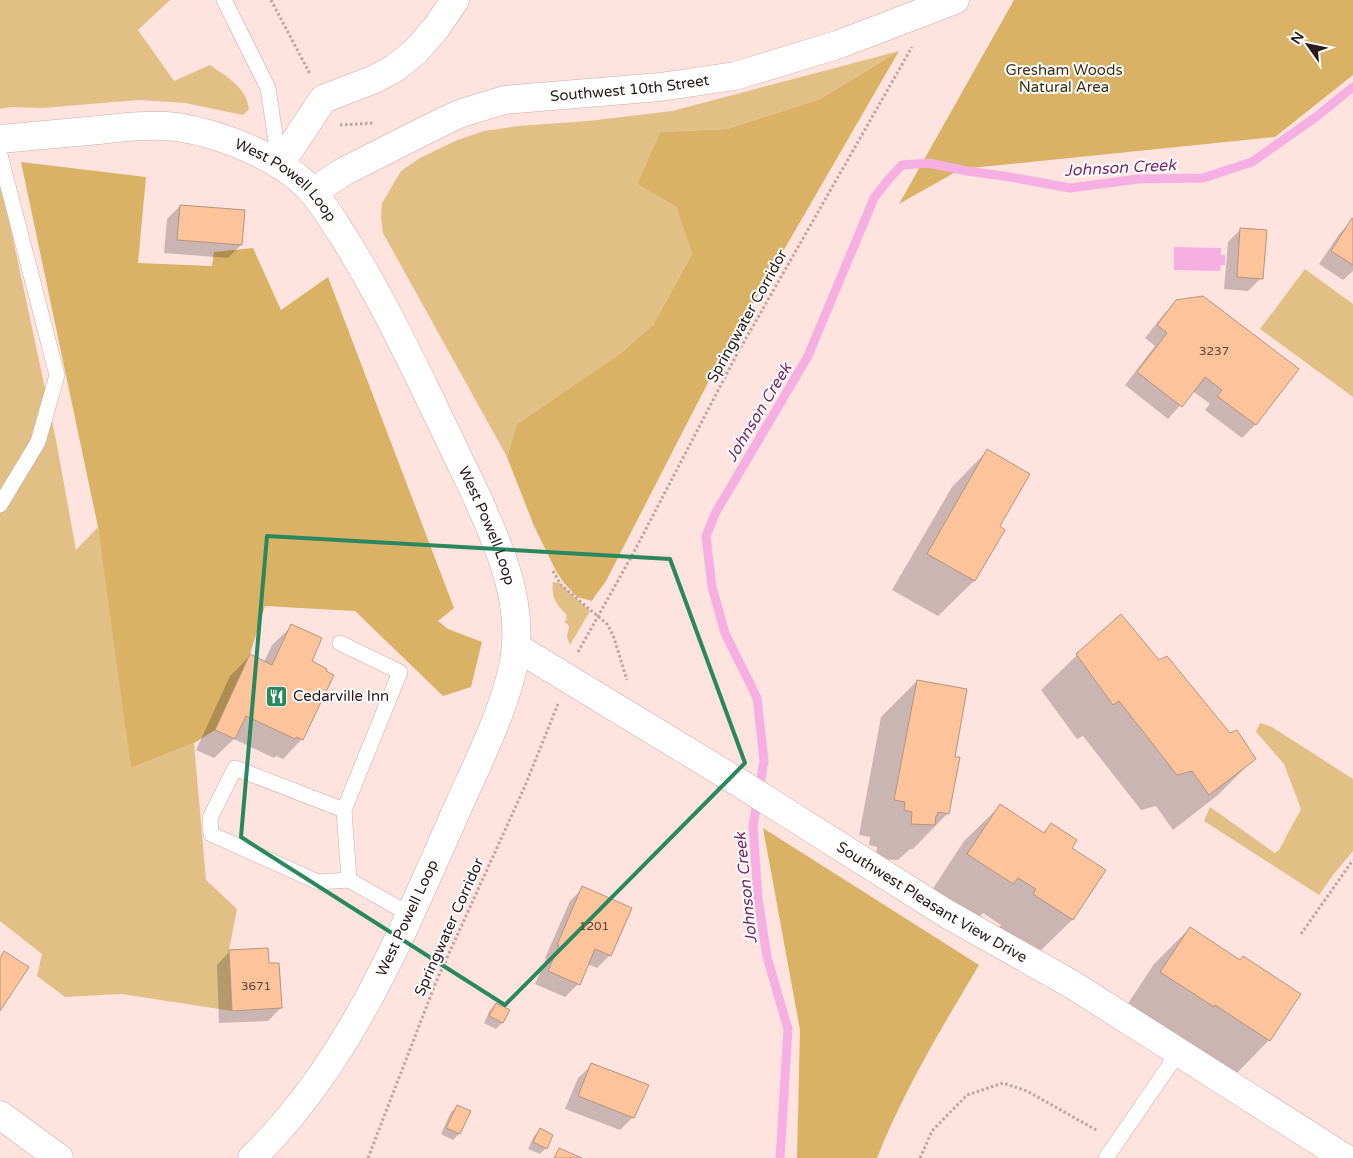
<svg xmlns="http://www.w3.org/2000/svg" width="1353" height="1158" viewBox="0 0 1353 1158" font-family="'Varela Round',sans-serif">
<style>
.green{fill:#e1c085}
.forest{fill:#dab265}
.water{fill:#f6afe3}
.shadow{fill:#0003}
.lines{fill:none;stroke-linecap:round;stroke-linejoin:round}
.stream{stroke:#f6afe3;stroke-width:9}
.building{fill:#fdc39b;stroke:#b5947e}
.service-casing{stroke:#d2a9a2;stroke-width:16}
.minor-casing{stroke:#d2a9a2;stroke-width:29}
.tertiary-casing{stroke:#d2a9a2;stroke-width:29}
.path{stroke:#bda5a2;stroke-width:3;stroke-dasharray:2.5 2.5;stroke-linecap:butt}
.service{stroke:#fff;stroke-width:15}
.minor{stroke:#fff;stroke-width:28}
.tertiary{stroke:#fff;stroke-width:28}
.marked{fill:none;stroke:#2a885f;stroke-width:4;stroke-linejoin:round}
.labels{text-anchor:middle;stroke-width:4;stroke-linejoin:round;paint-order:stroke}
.number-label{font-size:12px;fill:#5f4439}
.park-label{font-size:15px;fill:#42310f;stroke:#fff}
.street-label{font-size:15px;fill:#2a1a18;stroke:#fff}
.poi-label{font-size:15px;fill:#2a1a18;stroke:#fff;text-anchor:start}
.water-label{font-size:16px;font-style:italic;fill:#792869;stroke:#fff}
</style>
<rect width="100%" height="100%" fill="#fee3df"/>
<g class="green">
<path d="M0 0H170L138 30 174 81 210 65C227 77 246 87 249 109L243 115 185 103 139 100 42 108 11 107 0 109Z"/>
<polygon points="899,51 820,99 727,129 660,132 637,184 676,207 692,254 653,325 621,353 517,424 507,457 383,233 381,217 382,203 401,171 420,158 455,141 484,131 518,126 588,121 672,111"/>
<polygon points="0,178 56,440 76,550 98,527 117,648 131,768 194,743 206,880 237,909 229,950 232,1011 122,994 65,997 37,976 42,954 0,921"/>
<polygon points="1305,269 1353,304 1353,397 1260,329"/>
<path d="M553 582 559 583 590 611 570 645 567 637 569 626 564 621 567 620 566 614C556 605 551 596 553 582Z"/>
<polygon points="1260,723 1272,727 1353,779 1353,851 1333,875 1319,895 1204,821 1210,807 1275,853 1279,850 1301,809 1284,764 1256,732"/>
</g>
<g class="forest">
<polygon points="1014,0 1353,0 1353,75 1275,137 961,169 899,204"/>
<polygon points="899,51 715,369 606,581 595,596 592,601 577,597 564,583 556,571 534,526 507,457 517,424 621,353 653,325 692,254 676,207 637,184 660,132 727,129 820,99"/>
<polygon points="21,162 146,177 138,263 212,266 214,252 253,248 281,310 328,277 454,608 438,621 448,629 482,642 471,687 443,696 355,611 265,606 250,654 215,730 194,743 131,768 98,527"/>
<path d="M763 828 979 965C942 1027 904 1090 877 1158H797L800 1030Z"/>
</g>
<polygon class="water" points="1174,247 1221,248 1221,255 1225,255 1225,265 1221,265 1220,271 1174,270"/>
<g class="shadow">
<polygon points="180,206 243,211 241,245 228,258 164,253 167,219"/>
<polygon points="1353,220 1353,271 1343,280 1319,264 1340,233"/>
<polygon points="1241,229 1261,278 1248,291 1224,289 1228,242"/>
<polygon points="1177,301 1297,369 1255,425 1242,438 1205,410 1210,404 1193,391 1168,419 1125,385 1155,346 1145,338 1164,314"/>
<polygon points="987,451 998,527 1003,530 974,581 938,616 892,590 952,487"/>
<polygon points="292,626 310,662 324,672 302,739 283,759 276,756 274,758 234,739 214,758 196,750 230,676 250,656 264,662 272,645"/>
<polygon points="1077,655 1159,662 1254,759 1218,795 1173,830 1156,806 1141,810 1083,736 1077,739 1041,690"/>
<polygon points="917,681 953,758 948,813 913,849 910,849 898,860 876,859 877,847 869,845 870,837 859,835 881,717"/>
<polygon points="1000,806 1042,834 1051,825 1070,848 1104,871 1072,920 1036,955 998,930 1001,925 983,913 977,919 932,890 964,841"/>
<polygon points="583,888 610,955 597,968 587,964 578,984 565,997 535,984 546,959 545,958 570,901"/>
<polygon points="1190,928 1269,1040 1234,1076 1125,1008 1154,964"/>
<polygon points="230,951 268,965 281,1008 268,1021 219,1023 217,965"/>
<polygon points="496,1004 508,1010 502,1023 496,1029 484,1023 490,1010"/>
<polygon points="592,1065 633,1117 620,1130 565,1109 578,1078"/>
<polygon points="458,1106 469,1112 459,1134 453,1140 441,1134 451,1112"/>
<polygon points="540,1130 546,1148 540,1154 528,1149 534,1136"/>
</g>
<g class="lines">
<polyline class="stream" points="780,1158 788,1029 767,957 758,898 753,826 764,761 757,698 725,633 712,587 706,536 716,512 808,356 874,198 888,180 902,165 929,163 967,171 1004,176 1070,188 1138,179 1203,178 1252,162 1316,117 1353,87"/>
</g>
<g class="building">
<polygon points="180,205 245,210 242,245 177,240"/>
<polygon points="1352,218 1353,219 1353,265 1331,251"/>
<polygon points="1240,228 1267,230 1263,279 1237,277"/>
<polygon points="1203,296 1299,369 1256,425 1217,396 1222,390 1205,377 1182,407 1137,372 1167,333 1157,325 1176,300"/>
<polygon points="987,449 1030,474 1000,526 1005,530 975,581 927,554"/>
<polygon points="1121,614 1159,660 1167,656 1230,733 1237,730 1256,759 1209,795 1192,771 1177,775 1119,701 1113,705 1076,654"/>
<polygon points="291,624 322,638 312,661 327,669 326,671 334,675 303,740 296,737 295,739 246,716 235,739 215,730 250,654 272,665"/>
<polygon points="917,680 967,689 955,757 960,757 949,814 938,812 937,816 936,816 935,825 911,824 912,812 904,810 905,802 894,800"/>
<polygon points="1000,804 1044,833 1051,823 1077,840 1072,848 1106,870 1073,920 1033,894 1036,889 1018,878 1013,884 967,854"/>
<polygon points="582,886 632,908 611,956 595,949 580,985 548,971 559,945 557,945"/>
<polygon points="1190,927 1240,960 1243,956 1301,994 1270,1041 1215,1005 1214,1007 1160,972"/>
<polygon points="268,948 269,963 279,963 282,1008 232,1011 229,950"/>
<polygon points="4,951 29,967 0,1011 0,958"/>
<polygon points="496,1003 510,1010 503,1023 489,1016"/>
<polygon points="591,1063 649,1085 634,1118 578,1096"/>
<polygon points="457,1105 471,1111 460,1134 446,1128"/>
<polygon points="540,1128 553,1135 547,1149 533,1142"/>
<polygon points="559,1148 582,1158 554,1158"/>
</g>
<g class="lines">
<defs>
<g id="service">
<polyline points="224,0 268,88 279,162"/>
<polyline points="0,155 57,375 38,442 0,505"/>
<polyline points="340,643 400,672 344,810 349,880"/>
<polyline points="344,810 235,768 210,818 211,834 318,882 349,880 409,914"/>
<polyline points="1106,1158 1178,1053"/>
</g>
<g id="minor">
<polyline points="280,164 323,99 375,79 395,68 416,51 436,28 455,0"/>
<path id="s1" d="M313 192 343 172 430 128 459 114 504 100 660 87 735 76 837 45 955 0"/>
<polyline points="0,1115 59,1158"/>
</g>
<g id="tertiary">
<path id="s2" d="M0 139C33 136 66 133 99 130 125 127 151 124 177 127 203 131 228 139 252 150 274 160 299 175 315 195 325 207 334 222 343 236 376 288 403 344 430 399 445 431 461 463 476 495 497 542 520 592 516 645 513 693 479 760 459 805 403 930 352 1061 252 1158"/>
<path id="s3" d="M516 647 738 782 947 914 1073 985 1345 1158"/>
</g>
</defs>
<use href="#service" class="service-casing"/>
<use href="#minor" class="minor-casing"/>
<use href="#tertiary" class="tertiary-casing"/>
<g class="path">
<polyline points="271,0 310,74"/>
<polyline points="340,125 373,123"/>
<polyline points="553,571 561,585 607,624 613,635 627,680"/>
<polyline points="578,652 635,550 736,356 912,47"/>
<polyline points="1301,934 1353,860"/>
<polyline points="368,1158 436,982 525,786 558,704"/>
<polyline points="920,1158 932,1131 967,1095 1003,1083 1027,1091 1098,1131"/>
</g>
<use href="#service" class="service"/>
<use href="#minor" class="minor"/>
<use href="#tertiary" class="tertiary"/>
</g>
<path class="marked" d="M267 536 670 559 745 763 505 1005 241 837Z"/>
<defs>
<symbol id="restaurant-square" viewBox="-11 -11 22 22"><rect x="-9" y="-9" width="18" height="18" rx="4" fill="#2a885f" stroke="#fff"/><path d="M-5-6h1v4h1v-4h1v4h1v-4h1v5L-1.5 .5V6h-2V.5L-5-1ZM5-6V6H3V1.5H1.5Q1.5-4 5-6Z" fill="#fff"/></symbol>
</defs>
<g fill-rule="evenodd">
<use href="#restaurant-square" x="264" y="684" width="25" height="25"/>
</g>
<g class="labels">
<g class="number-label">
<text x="1214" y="355">3237</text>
<text x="594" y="930">1201</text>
<text x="256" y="990">3671</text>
</g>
<g class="park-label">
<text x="1064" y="75">Gresham Woods<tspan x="1064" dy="17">Natural Area</tspan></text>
</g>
<g class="street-label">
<text dy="5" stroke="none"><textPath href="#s1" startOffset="339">Southwest 10th Street</textPath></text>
<text dy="5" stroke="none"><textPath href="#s2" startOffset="302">West Powell Loop</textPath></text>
<text transform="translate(747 316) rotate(-61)" y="5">Springwater Corridor</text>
<text dy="5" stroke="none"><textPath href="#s2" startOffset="708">West Powell Loop</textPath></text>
<text dy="5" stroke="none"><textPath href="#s3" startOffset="488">Southwest Pleasant View Drive</textPath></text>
<text transform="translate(407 918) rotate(-65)" y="5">West Powell Loop</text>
<text transform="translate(449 927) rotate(-66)" y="5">Springwater Corridor</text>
</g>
<g class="poi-label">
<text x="293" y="701">Cedarville Inn</text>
</g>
<g class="water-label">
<text transform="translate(1120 167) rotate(-3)" y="6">Johnson Creek</text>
<text transform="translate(758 412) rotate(-59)" y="6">Johnson Creek</text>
<text transform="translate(745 888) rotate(-96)" y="6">Johnson Creek</text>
</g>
</g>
<g transform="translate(1308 45) rotate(303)" stroke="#ffffff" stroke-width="4" paint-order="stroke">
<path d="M0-4L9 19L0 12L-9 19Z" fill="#2a1a18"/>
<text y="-8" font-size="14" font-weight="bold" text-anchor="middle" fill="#2a1a18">N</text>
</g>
</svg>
